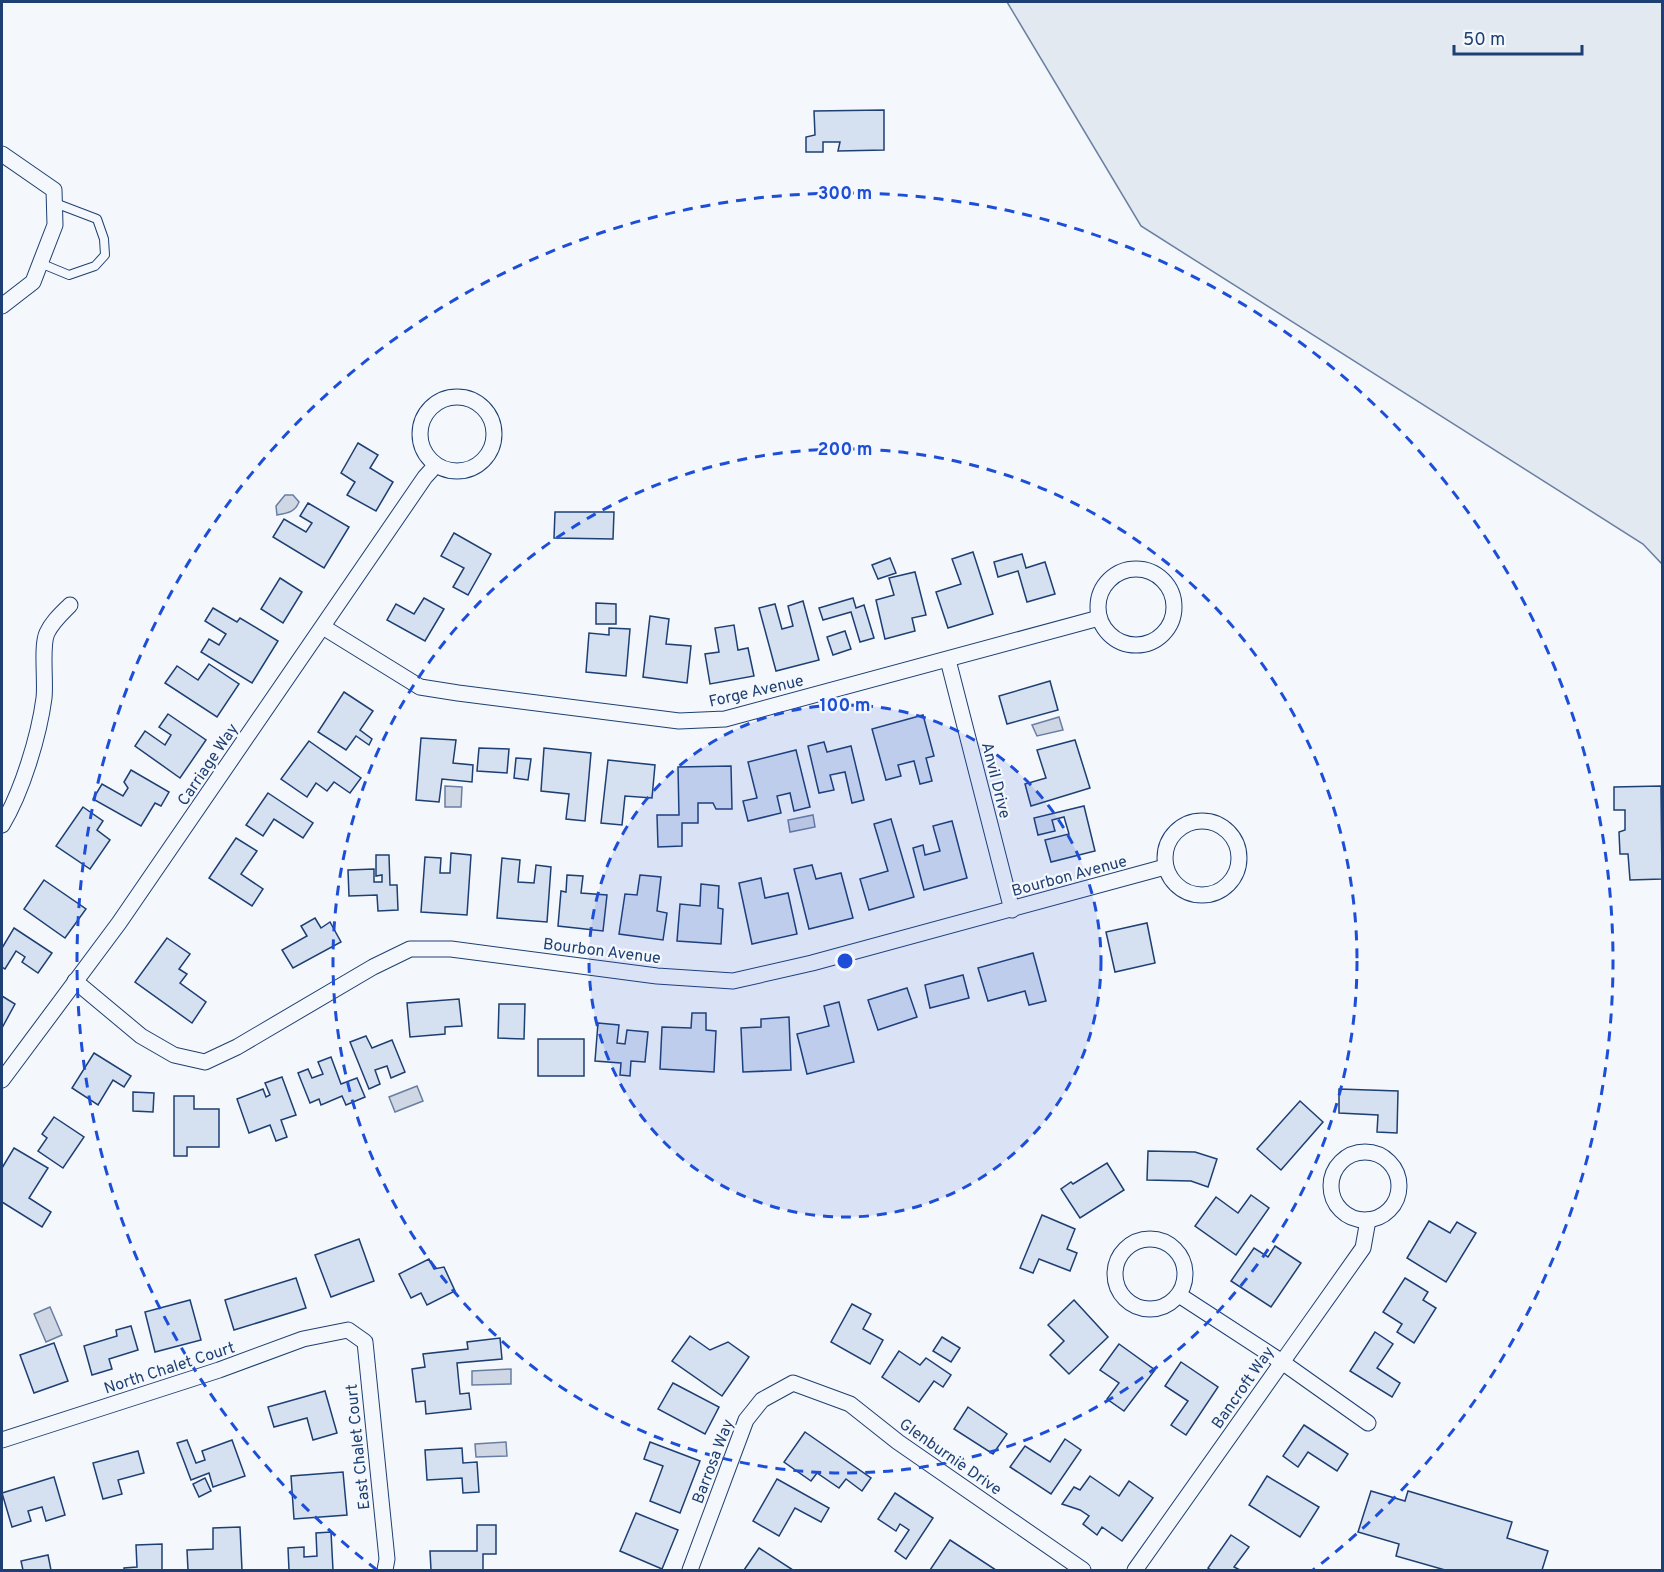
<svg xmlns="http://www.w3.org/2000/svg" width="1664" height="1572" viewBox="0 0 1664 1572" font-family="Overpass,sans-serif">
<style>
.green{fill:#e3e9f0;stroke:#687fa3;stroke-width:1.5}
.water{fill:#cfd7e4;stroke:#687fa3;stroke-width:1.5}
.building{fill:#d5e0f0;stroke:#1d3f73;stroke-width:1.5}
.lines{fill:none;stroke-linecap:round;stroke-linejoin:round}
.lane-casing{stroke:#1d3f73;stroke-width:10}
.street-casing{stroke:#1d3f73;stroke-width:17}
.lane{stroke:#f4f7fb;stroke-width:8}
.street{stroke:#f4f7fb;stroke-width:15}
.ring{fill:none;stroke:#1d4ed8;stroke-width:3;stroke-dasharray:10 8}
.labels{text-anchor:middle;stroke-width:4.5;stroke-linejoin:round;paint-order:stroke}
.street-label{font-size:16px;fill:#1d3f73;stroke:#f4f7fb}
.centre{fill:#1d4ed8;stroke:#f4f7fb;stroke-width:3}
.ring-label{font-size:18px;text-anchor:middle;font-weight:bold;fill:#1d4ed8;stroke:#f4f7fb;stroke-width:4.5;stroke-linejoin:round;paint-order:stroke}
</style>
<rect width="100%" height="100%" fill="#f4f7fb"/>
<polygon class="green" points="1007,2 1662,2 1662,564 1643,544 1141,226"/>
<g class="water">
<path d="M285 495H293L299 502C295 512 288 513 277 515L276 506Z"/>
<polygon points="1059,717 1063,730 1037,736 1032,725"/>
<polygon points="445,786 462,787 461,807 445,807"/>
<polygon points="813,815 815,827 790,832 788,820"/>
<polygon points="417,1086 423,1101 395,1112 389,1097"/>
<polygon points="50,1307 62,1335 46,1342 34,1314"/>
<polygon points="511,1369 511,1384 472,1385 472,1371"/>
<polygon points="506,1442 507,1456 476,1457 475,1444"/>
</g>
<g class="building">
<polygon points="884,110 884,150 838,151 840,142 823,142 823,152 806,152 806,137 815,135 814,111"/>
<polygon points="358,443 378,455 370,468 393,482 376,511 347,495 355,482 341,473"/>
<polygon points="308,503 349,527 324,568 273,537 284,519 306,532 312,523 300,516"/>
<polygon points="555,512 614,512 613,539 554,538"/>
<polygon points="454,533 491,554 468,595 453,587 464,568 441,556"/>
<polygon points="973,552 993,614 948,628 936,592 961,584 952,559"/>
<polygon points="1022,554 1026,568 1045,562 1055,594 1027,602 1018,571 998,577 994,562"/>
<polygon points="890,558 896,573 878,579 872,565"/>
<polygon points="915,572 926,615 912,618 915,631 885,639 876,600 894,595 889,578"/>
<polygon points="280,578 302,592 283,623 261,609"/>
<polygon points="424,598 444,609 425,641 387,620 396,604 414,614"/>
<polygon points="853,598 856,608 864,605 874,638 860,642 851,612 823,620 819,608"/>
<polygon points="803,601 819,660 776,671 759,608 775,604 782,629 793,626 788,606"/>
<polygon points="596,603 616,604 616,624 596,624"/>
<polygon points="213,608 237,622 240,618 278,641 252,683 201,652 209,639 219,645 226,634 205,621"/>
<polygon points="650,616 669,619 666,644 691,646 687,683 643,677"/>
<polygon points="734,625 738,650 748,648 754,676 710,684 705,654 719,652 715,628"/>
<polygon points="609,628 630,629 626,676 586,672 589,633 609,635"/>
<polygon points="845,631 851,649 833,655 827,637"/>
<polygon points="209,664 239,684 217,717 165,683 177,666 198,680"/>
<polygon points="1050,681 1058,710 1007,724 999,696"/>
<polygon points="344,692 373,711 360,730 372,739 369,745 356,736 346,750 318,732"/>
<polygon points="168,714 206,740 180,778 135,746 145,731 165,745 171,735 159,727"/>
<polygon points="923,715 934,756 926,758 932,781 920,784 914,761 898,765 901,776 886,780 872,729"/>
<polygon points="421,738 456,740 453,763 473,765 472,782 442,779 439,802 416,800"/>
<polygon points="1075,740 1090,788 1031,806 1025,784 1046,778 1037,750"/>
<polygon points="309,741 361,778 350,793 334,782 327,791 316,783 307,797 281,779"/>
<polygon points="824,742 827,752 851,746 864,800 852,803 845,772 830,775 834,790 819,793 808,746"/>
<polygon points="479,748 509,749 507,773 477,771"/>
<polygon points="544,748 591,753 585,821 566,819 569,794 541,791"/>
<polygon points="796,750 810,807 794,811 790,793 777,796 781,813 748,821 743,801 757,798 748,762"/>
<polygon points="516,758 531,759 528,780 514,778"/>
<polygon points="608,760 655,765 652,798 625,796 622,825 601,823"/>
<polygon points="731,766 732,809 716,809 713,803 698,803 698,823 682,823 682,846 658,847 657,815 679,815 678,767"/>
<polygon points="131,770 169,792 161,806 155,803 141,826 93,799 102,784 123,796 128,788 124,782"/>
<polygon points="1661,786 1662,879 1630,880 1628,854 1620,854 1619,832 1625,830 1625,810 1614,810 1614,787"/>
<polygon points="268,793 313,823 303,838 274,819 263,836 246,825"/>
<polygon points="1084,806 1095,851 1051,862 1045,840 1069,834 1064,817 1052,820 1055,831 1038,835 1034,818"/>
<polygon points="83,807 103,821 97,830 110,840 90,869 56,846"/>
<polygon points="891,819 914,897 869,910 860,879 888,871 874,824"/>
<polygon points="952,821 967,878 924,890 913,848 923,845 925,855 940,851 933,826"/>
<polygon points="236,838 257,851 241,874 263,889 252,906 209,878"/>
<polygon points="451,853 471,855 467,915 421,912 425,857 441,858 440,873 450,873"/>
<polygon points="376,855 389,855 390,885 397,885 398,910 378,911 377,895 349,896 348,870 374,869 374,882 382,882 382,875 376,876"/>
<polygon points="502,858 520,860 518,882 534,883 536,865 551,867 547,922 497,918"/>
<polygon points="812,865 816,879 841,873 853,918 809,929 794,869"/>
<polygon points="567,875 583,876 581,893 607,895 603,931 558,926 561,891 566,892"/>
<polygon points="640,875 661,877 657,911 667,913 663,940 619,934 625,894 637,895"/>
<polygon points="761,878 765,898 788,893 797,934 752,944 739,883"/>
<polygon points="44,880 86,909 65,938 24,909"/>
<polygon points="701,884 719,886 718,908 723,909 721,944 677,941 680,904 700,906"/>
<polygon points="315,918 321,928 330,922 341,942 293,968 282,950 307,936 301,926"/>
<polygon points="1147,923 1155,963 1115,972 1106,932"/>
<polygon points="14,928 52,953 38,973 22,962 25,957 16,951 5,969 2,967 2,948"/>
<polygon points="167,938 190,954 179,969 187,974 180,983 206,1002 192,1023 135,982"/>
<polygon points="1033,953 1046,1001 1029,1005 1025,991 988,1001 978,968"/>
<polygon points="963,975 969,998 930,1008 925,985"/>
<polygon points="907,988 917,1017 878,1030 868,1000"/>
<polygon points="2,996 15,1004 2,1028"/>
<polygon points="459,999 462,1026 445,1027 445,1034 410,1037 407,1003"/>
<polygon points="839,1002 854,1062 807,1074 797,1034 829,1026 824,1006"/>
<polygon points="499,1004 525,1004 524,1039 498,1038"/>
<polygon points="692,1013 706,1013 706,1030 716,1031 714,1072 660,1069 662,1027 691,1028"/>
<polygon points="789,1017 791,1070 743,1072 741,1028 761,1027 761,1019"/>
<polygon points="598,1023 619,1025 617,1043 625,1044 627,1030 648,1032 645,1062 631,1061 630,1076 620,1075 621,1063 595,1061"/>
<polygon points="366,1036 372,1048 392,1040 405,1072 391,1078 387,1066 375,1070 380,1084 369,1089 350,1042"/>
<rect x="538" y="1039" width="46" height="37"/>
<polygon points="94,1053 131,1076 124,1087 113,1080 98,1105 72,1088"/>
<polygon points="331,1057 341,1084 357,1078 365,1097 346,1105 342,1096 321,1105 319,1099 310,1103 298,1073 308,1069 312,1078 323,1074 318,1062"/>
<polygon points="282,1077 296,1115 281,1120 287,1137 276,1141 270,1125 249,1133 237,1099 263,1089 266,1097 270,1095 265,1083"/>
<polygon points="1339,1089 1398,1091 1397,1133 1377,1132 1378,1115 1339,1113"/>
<polygon points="133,1092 154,1093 153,1112 133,1111"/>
<polygon points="174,1096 194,1096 194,1109 219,1109 219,1147 187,1147 187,1156 174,1156"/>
<polygon points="1300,1101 1323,1122 1281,1170 1257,1149"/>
<polygon points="54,1117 84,1137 63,1168 38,1151 47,1138 42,1134"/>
<polygon points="14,1148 48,1168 29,1198 51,1212 42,1227 2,1202 2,1168"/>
<polygon points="1148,1151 1195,1152 1217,1159 1208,1187 1191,1181 1147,1180"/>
<polygon points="1107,1163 1124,1190 1080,1218 1061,1189 1071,1182 1073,1184"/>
<polygon points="1251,1195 1269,1208 1236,1255 1195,1226 1216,1197 1238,1213"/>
<polygon points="1042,1215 1075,1229 1067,1249 1077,1253 1070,1271 1039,1259 1033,1273 1020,1268"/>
<polygon points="1429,1221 1450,1233 1457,1222 1476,1233 1446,1282 1407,1258"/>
<polygon points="359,1239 374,1281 331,1297 315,1255"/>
<polygon points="1275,1246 1301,1263 1271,1307 1231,1281 1254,1248 1268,1257"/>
<polygon points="429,1259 434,1269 444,1267 455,1291 427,1305 421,1293 411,1298 399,1274"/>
<polygon points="296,1278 306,1308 234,1330 225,1300"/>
<polygon points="1405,1278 1428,1292 1423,1300 1436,1308 1414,1343 1397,1332 1402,1324 1383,1312"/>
<polygon points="190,1300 201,1340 155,1352 145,1312"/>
<polygon points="1074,1300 1108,1337 1069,1374 1050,1355 1064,1341 1048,1325"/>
<polygon points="852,1304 871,1314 863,1329 883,1340 870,1364 831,1342"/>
<polygon points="131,1326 138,1350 109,1359 112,1369 92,1375 84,1346 117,1336 116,1330"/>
<polygon points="1375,1332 1393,1344 1377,1368 1400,1383 1392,1397 1350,1371"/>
<polygon points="690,1336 710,1350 728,1342 749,1357 722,1396 672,1361"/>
<polygon points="942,1337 960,1348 951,1362 933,1351"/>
<polygon points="500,1338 502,1359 457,1363 460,1394 469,1393 471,1409 426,1414 425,1401 416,1402 412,1369 425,1367 423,1354 468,1349 467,1342"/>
<polygon points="54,1343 68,1381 34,1393 20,1355"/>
<polygon points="1119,1344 1155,1370 1124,1411 1107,1399 1119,1383 1100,1370"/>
<polygon points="899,1351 920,1365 926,1358 951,1375 943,1387 934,1381 919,1402 882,1377"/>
<polygon points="1181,1362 1218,1387 1186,1435 1171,1425 1188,1401 1165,1386"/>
<polygon points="673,1383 719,1407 705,1434 658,1409"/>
<polygon points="325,1391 337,1433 313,1440 307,1418 274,1427 268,1407"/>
<polygon points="968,1407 1007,1434 993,1454 954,1429"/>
<polygon points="1304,1425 1348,1454 1337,1471 1308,1452 1298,1467 1283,1456"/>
<polygon points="805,1432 871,1478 862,1491 846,1479 839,1488 817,1473 811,1481 784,1462"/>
<polygon points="1065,1439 1081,1450 1051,1494 1010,1467 1025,1446 1050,1462"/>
<polygon points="187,1440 196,1463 205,1460 202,1451 232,1440 245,1476 213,1487 209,1473 191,1480 177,1443"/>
<polygon points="650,1442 700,1461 680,1513 650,1501 663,1466 644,1459"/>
<polygon points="462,1448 463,1463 477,1462 479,1492 463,1493 462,1478 427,1480 425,1450"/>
<polygon points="138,1451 144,1473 118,1480 122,1494 103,1499 93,1463"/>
<polygon points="343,1472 347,1515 294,1519 291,1476"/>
<polygon points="1090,1476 1119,1496 1129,1481 1153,1498 1122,1541 1102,1527 1097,1535 1083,1524 1089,1516 1080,1510 1062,1504 1074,1487 1080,1490"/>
<polygon points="1267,1476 1319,1507 1300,1537 1249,1505"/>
<polygon points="54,1477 65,1515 46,1521 42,1507 28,1511 31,1521 12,1527 2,1493"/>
<polygon points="205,1478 211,1491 199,1497 193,1484"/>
<polygon points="777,1479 829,1508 821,1522 795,1508 779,1536 753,1521"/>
<polygon points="1371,1491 1405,1501 1408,1491 1512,1522 1507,1538 1548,1551 1542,1570 1445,1570 1396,1556 1399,1544 1358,1532"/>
<polygon points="895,1493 933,1518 906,1559 895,1551 909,1530 900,1524 896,1531 878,1519"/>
<polygon points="636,1513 678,1530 662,1569 620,1551"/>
<polygon points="477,1525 496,1525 496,1554 483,1554 483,1570 431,1570 430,1551 477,1551"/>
<polygon points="240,1527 242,1570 188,1570 187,1550 213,1549 213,1528"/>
<polygon points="331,1532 333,1570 289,1570 288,1548 304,1547 304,1557 317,1556 316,1533"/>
<polygon points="1231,1535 1249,1547 1234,1567 1240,1570 1211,1570 1208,1568"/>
<polygon points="950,1540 996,1570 930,1570"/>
<polygon points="162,1544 162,1570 124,1570 124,1568 137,1567 136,1545"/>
<polygon points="759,1548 793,1570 744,1570"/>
<polygon points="48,1555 51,1570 23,1570 21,1561"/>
</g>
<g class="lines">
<defs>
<polyline id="lane" points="40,263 69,275 95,266 105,255 104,239 97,219 55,203"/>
<g id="street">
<polyline points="2,154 54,190 55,225 33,282 2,306"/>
<circle cx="457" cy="434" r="37"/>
<circle cx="1136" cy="607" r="38"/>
<polyline points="323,627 420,687 458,693 679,721 725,719 1099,618"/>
<polyline points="948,660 1012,910"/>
<circle cx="1202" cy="858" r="37"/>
<path d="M2 825C22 792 39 736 44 698 46 682 41 646 47 633 52 622 61 614 70 605"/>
<polyline points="75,981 141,1036 174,1055 205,1062 237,1047 373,967 410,949 451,949 657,976 733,981 812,963 1165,867"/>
<polyline points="2,1080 119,923 425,477 436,465"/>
<circle cx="1365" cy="1186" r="34"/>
<circle cx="1150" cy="1274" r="35"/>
<polyline points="1179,1295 1282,1362 1368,1423"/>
<polyline points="2,1440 219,1370 303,1339 348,1330 365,1342 387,1559 385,1570"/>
<polyline points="690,1570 746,1420 762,1400 793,1383 850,1404 898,1442 1083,1570"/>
<polyline points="1135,1570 1363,1248 1368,1220"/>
</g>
</defs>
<use href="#lane" class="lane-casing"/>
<use href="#street" class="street-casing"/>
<use href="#lane" class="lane"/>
<use href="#street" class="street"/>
</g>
<circle cx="845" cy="961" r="256" fill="#1d4ed8" fill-opacity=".12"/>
<g class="ring">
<circle cx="845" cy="961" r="256"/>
<circle cx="845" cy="961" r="512"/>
<path d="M377 1570A768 768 0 1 1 1313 1570"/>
</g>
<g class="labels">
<g class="street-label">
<text transform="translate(756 690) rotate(-13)" y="6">Forge Avenue</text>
<text transform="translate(207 764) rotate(-56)" y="6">Carriage Way</text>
<text transform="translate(997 780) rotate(76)" y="6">Anvil Drive</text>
<text transform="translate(1069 875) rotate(-15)" y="6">Bourbon Avenue</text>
<text transform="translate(602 950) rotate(7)" y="6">Bourbon Avenue</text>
<text transform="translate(169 1367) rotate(-18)" y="6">North Chalet Court</text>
<text transform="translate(1242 1387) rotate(-55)" y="6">Bancroft Way</text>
<text transform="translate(357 1447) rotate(-96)" y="6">East Chalet Court</text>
<text transform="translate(951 1456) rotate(35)" y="6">Glenburnie Drive</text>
<text transform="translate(712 1461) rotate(-69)" y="6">Barrosa Way</text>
</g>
</g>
<circle cx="845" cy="961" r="9" class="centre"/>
<g class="ring-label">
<text x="845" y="199">300 m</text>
<text x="845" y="455">200 m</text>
<text x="845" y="711">100 m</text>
</g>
<rect width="1664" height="1572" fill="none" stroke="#1d3f73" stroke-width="6"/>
<path d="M1454 45v9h128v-9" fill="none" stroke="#1d3f73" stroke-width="3"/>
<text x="1463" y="45" font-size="18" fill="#1d3f73" stroke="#f4f7fb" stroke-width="4.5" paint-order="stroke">50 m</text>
</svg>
